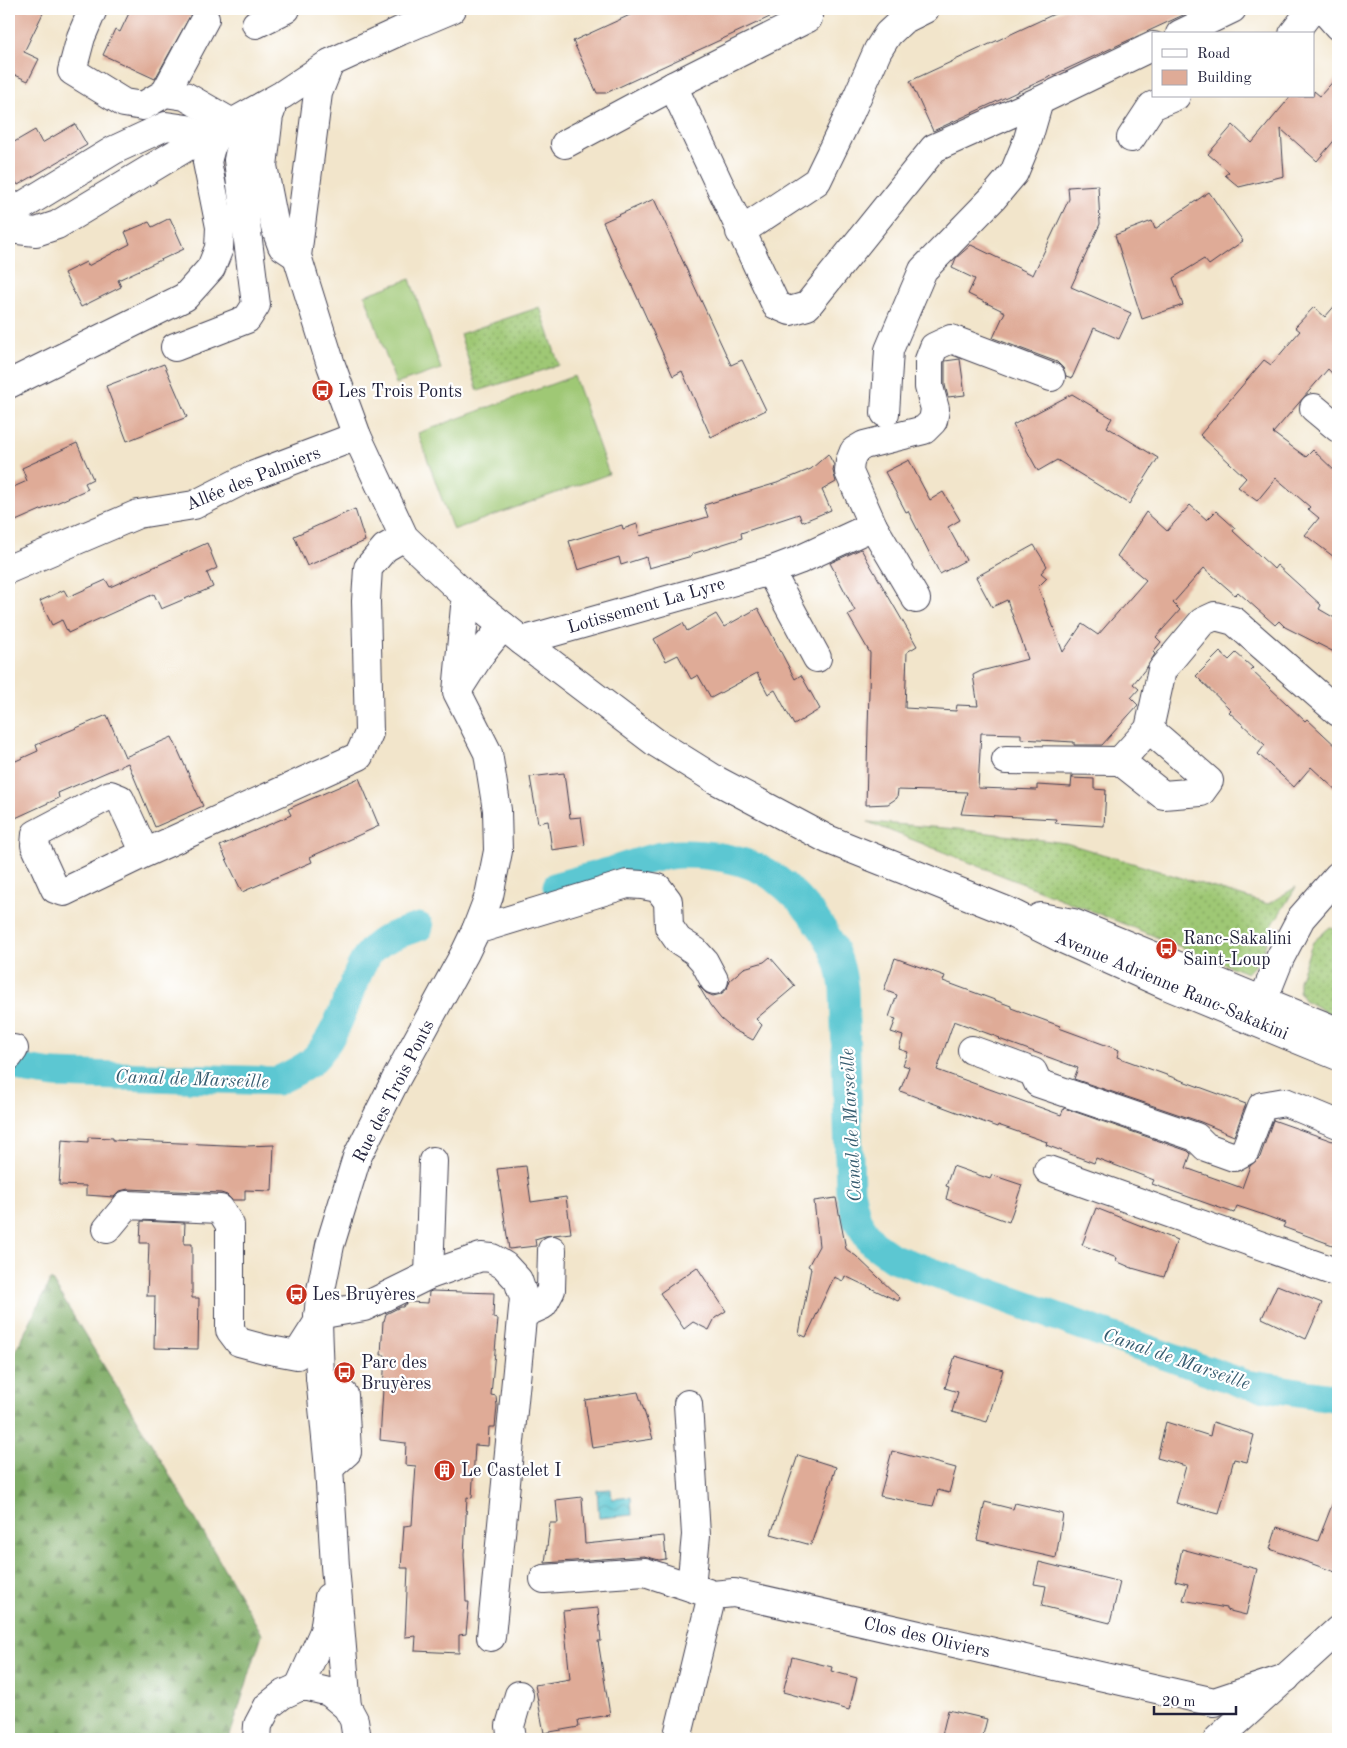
<svg xmlns="http://www.w3.org/2000/svg" width="1347" height="1748" viewBox="0 0 1347 1748" font-family="'Old Standard TT',serif">
<style>
.grass{fill:url(#grass-dots);stroke:#607558}
.forest{fill:url(#forest-firs);stroke:#506750}
.garden{fill:#9fc874;stroke:#607558}
.water{fill:url(#water-waves);stroke:#3e7486}
.lines{fill:none;stroke-linecap:round;stroke-linejoin:round}
.canal{stroke:#5bc7d2;stroke-width:29}
.building{fill:#dfab97}
.minor-casing{stroke:#413f51;stroke-width:30}
.minor{stroke:#fff;stroke-width:28}
.labels{text-anchor:middle;stroke-width:4.5;stroke-linejoin:round;paint-order:stroke}
.poi-label{font-size:18px;fill:#22223b;stroke:#fff;text-anchor:start}
.street-label{font-size:18px;fill:#22223b;stroke:#fff}
.water-label{font-size:19px;font-style:italic;fill:#365c70;stroke:#fff}
</style>
<defs>
<pattern id="grass-dots" width="8" height="8" patternUnits="userSpaceOnUse" patternTransform="scale(1.25)"><rect width="8" height="8" fill="#9fc874"/><path d="M2 2h.1M6 6h.1" fill="none" stroke="#81a260" stroke-width="1.8" stroke-linecap="round"/></pattern>
<pattern id="forest-firs" width="22" height="20" patternUnits="userSpaceOnUse" patternTransform="scale(1.25)"><rect width="22" height="20" fill="#7fac66"/><path d="M5 1l3.5 6h-7zM16 11l3.5 6h-7z" fill="#688c55"/></pattern>
<pattern id="water-waves" width="16" height="10" patternUnits="userSpaceOnUse" patternTransform="scale(1.25)"><rect width="16" height="10" fill="#5bc7d2"/><path d="M0 5q4-4 8 0t8 0" fill="none" stroke="#4ba1ac"/></pattern>
</defs>
<rect width="100%" height="100%" fill="#fff"/>
<filter id="ink" filterUnits="userSpaceOnUse"><feTurbulence type="fractalNoise" baseFrequency=".02" numOctaves="2"/><feDisplacementMap in="SourceGraphic" scale="10" xChannelSelector="R" yChannelSelector="G"/><feConvolveMatrix kernelMatrix="1 2 1 2 8 2 1 2 1" color-interpolation-filters="sRGB"/></filter>
<filter id="wash" filterUnits="userSpaceOnUse"><feTurbulence type="fractalNoise" baseFrequency=".0096" numOctaves="4" result="noise"/><feDisplacementMap in="SourceGraphic" scale="20" xChannelSelector="R" yChannelSelector="G"/><feGaussianBlur stdDeviation="1.12" result="paint"/><feColorMatrix in="noise" values="0 0 0 0 0 0 0 0 0 0 0 0 0 0 0 0 0 1.4 0 .05"/><feComposite in="paint" operator="in"/></filter>
<g filter="url(#wash)">
<rect width="100%" height="100%" fill="#f2e5cb"/>
<g class="grass">
<polygon points="540,307 559,365 478,391 460,334"/>
<polygon points="868,822 957,829 1066,843 1268,904 1296,887 1273,924 1260,960 1247,973"/>
<polygon points="1330,927 1338,929 1338,1018 1304,1000 1299,991 1299,980 1313,942"/>
</g>
<polygon class="forest" points="51,1279 160,1458 262,1634 229,1739 9,1739 9,1365"/>
<g class="garden">
<polygon points="410,279 441,369 396,384 365,295"/>
<polygon points="574,376 609,474 453,530 418,433"/>
</g>
<polygon class="water" points="611,1489 612,1499 631,1497 632,1515 599,1518 597,1490"/>
<g class="lines">
<g class="canal">
<path d="M557 886C575 881 594 876 612 871 634 864 658 854 682 854 708 854 736 858 760 869 793 886 830 930 840 967 842 974 843 982 844 989L850 1191 857 1220 872 1243 893 1258 1245 1384 1338 1398"/>
<path d="M9 1061 27 1070 54 1074 277 1081C289 1075 301 1070 311 1062 334 1040 343 1010 355 981 360 967 367 952 380 943 391 935 406 931 419 927"/>
</g>
</g>
<g id="blocks">
<g class="building">
<polygon points="9,9 45,9 24,52 39,59 28,81 13,74 9,83"/>
<polygon points="131,9 194,9 155,79 103,55 115,29 120,32"/>
<polygon points="643,9 787,9 606,93 597,93 573,41"/>
<polygon points="1065,9 1196,9 933,131 910,81"/>
<polygon points="1338,76 1338,136 1317,161 1281,129 1284,176 1239,187 1225,175 1229,172 1208,154 1233,125 1252,143 1291,96 1313,96 1314,91 1320,96"/>
<polygon points="75,124 87,145 18,185 9,171 9,145 35,130 42,143"/>
<polygon points="1098,185 1100,224 1071,287 1131,313 1119,339 1094,328 1072,378 1066,376 1063,368 1057,362 993,338 1005,312 968,294 975,279 952,268 956,258 971,245 1033,275 1069,199 1068,187"/>
<polygon points="1209,192 1243,241 1209,265 1204,259 1173,278 1183,305 1142,319 1115,235 1152,221 1155,229"/>
<polygon points="654,199 731,365 742,360 766,410 711,437 682,371 673,376 603,222"/>
<polygon points="170,218 184,249 118,280 121,287 81,307 64,273 86,262 88,266 130,244 125,232 149,222 152,227"/>
<polygon points="1338,302 1338,380 1328,369 1273,433 1306,457 1313,450 1338,474 1338,560 1305,535 1319,518 1308,509 1310,507 1276,478 1257,501 1238,487 1246,478 1200,435 1264,360 1271,365 1300,331 1295,327 1314,307 1325,317"/>
<polygon points="960,359 965,395 948,397 945,385 945,361"/>
<polygon points="164,364 187,417 127,441 106,386"/>
<polygon points="1072,394 1112,418 1107,427 1158,458 1129,504 1057,460 1038,471 1013,425"/>
<polygon points="77,443 93,479 85,483 88,489 9,524 9,489 27,481 22,468"/>
<polygon points="828,454 834,465 833,471 836,482 822,490 831,510 802,522 799,514 741,533 742,538 692,554 692,556 649,568 646,557 621,565 619,557 578,570 569,541 622,525 623,529 637,524 640,536 708,517 704,505 777,483 811,469"/>
<polygon points="909,460 930,500 943,492 960,520 948,527 966,560 940,574 908,511 906,512 885,472"/>
<polygon points="1190,505 1207,520 1216,511 1235,528 1233,531 1274,569 1277,565 1321,605 1319,609 1338,620 1338,654 1285,627 1279,621 1275,625 1238,592 1235,595 1204,568 1173,603 1180,610 1156,637 1161,642 1153,652 1155,654 1147,667 1133,684 1139,689 1131,698 1138,705 1102,745 1074,745 1074,742 1021,739 1021,734 981,733 978,788 1037,790 1037,785 1071,787 1072,776 1074,776 1072,778 1094,779 1094,789 1106,790 1104,826 1055,823 1056,819 961,814 967,792 898,790 897,798 888,804 866,805 870,653 848,615 855,611 830,563 861,549 917,646 907,652 905,708 956,711 957,705 978,706 973,675 981,671 1028,659 1007,600 992,607 976,577 1034,545 1047,566 1041,573 1047,578 1038,587 1063,652 1082,624 1098,635 1146,580 1117,556 1146,512 1167,531"/>
<polygon points="355,509 365,541 307,566 294,536"/>
<polygon points="207,543 217,568 207,573 213,587 161,609 154,594 68,633 62,620 52,625 40,601 64,590 68,597 106,580 110,587"/>
<polygon points="758,608 795,679 801,675 820,709 794,725 775,690 768,694 757,673 711,698 698,675 691,679 678,655 666,661 654,639 683,623 687,631 716,614 724,627"/>
<polygon points="1220,652 1229,660 1236,653 1253,668 1251,670 1305,721 1307,719 1338,748 1338,792 1311,767 1294,787 1258,754 1265,745 1229,712 1231,710 1196,676"/>
<polygon points="107,715 125,757 172,737 203,806 155,827 128,763 58,793 59,798 9,821 9,764 38,751 36,745"/>
<polygon points="564,773 570,818 581,817 585,845 552,850 548,821 538,823 530,777"/>
<polygon points="359,778 379,826 310,857 312,862 242,892 220,846 291,815 288,809"/>
<polygon points="770,957 795,986 756,1019 762,1025 753,1040 734,1030 721,1019 710,1005 698,985 706,993 713,996 721,994 727,989 730,980 744,968 764,962"/>
<polygon points="895,958 945,976 943,981 1011,1006 1011,1008 1060,1026 1059,1028 1119,1050 1117,1057 1246,1104 1234,1136 1201,1122 1074,1079 1078,1068 999,1039 1000,1038 954,1021 937,1070 1061,1115 1064,1108 1188,1151 1191,1154 1186,1168 1242,1188 1250,1166 1260,1157 1273,1120 1338,1143 1338,1247 1283,1227 1285,1223 1261,1214 1237,1206 1234,1213 1152,1184 1154,1180 1096,1158 1094,1163 1046,1145 1047,1142 998,1125 997,1127 900,1091 909,1067 903,1065 908,1052 899,1049 903,1036 891,1032 896,1019 889,1017 897,995 884,990"/>
<polygon points="88,1137 113,1138 113,1140 247,1146 274,1145 272,1191 245,1190 245,1200 232,1200 227,1195 221,1193 128,1189 120,1191 114,1197 86,1195 86,1186 59,1185 62,1140 88,1142"/>
<polygon points="526,1166 531,1202 566,1197 571,1233 545,1236 535,1239 536,1246 509,1249 497,1169"/>
<polygon points="953,1166 990,1179 992,1175 1022,1185 1009,1222 946,1199 949,1187 946,1186"/>
<polygon points="836,1198 846,1249 856,1256 900,1298 898,1301 845,1276 843,1281 834,1277 806,1337 799,1334 811,1268 808,1266 819,1246 814,1201"/>
<polygon points="1096,1208 1177,1240 1164,1277 1132,1268 1116,1261 1117,1258 1082,1245"/>
<polygon points="141,1221 185,1223 184,1244 192,1244 192,1298 199,1298 198,1349 154,1348 155,1296 147,1296 149,1243 140,1243"/>
<polygon points="697,1267 726,1311 715,1318 709,1330 693,1322 684,1329 660,1293"/>
<polygon points="1277,1285 1322,1303 1306,1339 1262,1318"/>
<polygon points="432,1291 494,1293 493,1318 498,1319 491,1395 496,1396 497,1406 495,1427 489,1427 488,1446 475,1445 472,1498 467,1497 464,1555 466,1602 469,1602 466,1634 459,1635 459,1653 415,1651 416,1636 405,1637 408,1568 401,1568 404,1526 412,1525 416,1466 405,1465 406,1443 380,1440 385,1355 381,1355 383,1321 384,1321 386,1314 400,1307 403,1307 404,1305 409,1302 428,1303 429,1292"/>
<polygon points="955,1356 1003,1370 987,1422 952,1412 958,1392 945,1388"/>
<polygon points="638,1392 653,1439 592,1448 585,1400"/>
<polygon points="1166,1422 1210,1436 1213,1422 1254,1435 1247,1462 1234,1459 1219,1514 1176,1503 1186,1466 1157,1458"/>
<polygon points="892,1451 956,1468 949,1493 938,1490 933,1506 880,1496"/>
<polygon points="798,1455 836,1467 811,1545 771,1534"/>
<polygon points="1337,1492 1338,1492 1338,1573 1270,1549 1277,1527 1318,1541"/>
<polygon points="582,1497 585,1544 664,1536 666,1559 659,1560 644,1556 545,1563 550,1523 558,1523 556,1500"/>
<polygon points="985,1502 1013,1509 1015,1503 1063,1514 1056,1558 977,1540"/>
<polygon points="1182,1549 1257,1569 1246,1615 1226,1610 1226,1608 1183,1600 1188,1584 1175,1581"/>
<polygon points="1039,1562 1120,1582 1110,1623 1042,1606 1046,1586 1034,1584"/>
<polygon points="598,1608 601,1641 598,1641 610,1715 578,1720 579,1727 544,1733 535,1685 570,1679 563,1611"/>
<polygon points="792,1657 832,1667 831,1671 857,1678 849,1710 783,1692"/>
<polygon points="948,1710 987,1719 982,1739 941,1739"/>
</g>
</g>
</g>
<g filter="url(#ink)">
<use href="#blocks" fill-opacity="0" stroke="#413f51" stroke-width="1"/>
<g class="lines">
<defs>
<g id="minor">
<polyline points="93,9 81,37 72,71 124,103 143,106 165,93 185,96 232,123"/>
<polyline points="1323,9 1338,26"/>
<polyline points="256,24 286,9"/>
<polyline points="1180,34 1232,9"/>
<polyline points="1293,34 1312,9"/>
<polyline points="330,63 318,93 297,256 331,365 357,436 404,537 466,596 522,641 655,742 716,780 827,839 1007,911 1065,940 1168,986 1338,1056"/>
<polyline points="673,86 776,305 790,311 807,306 934,148 1039,101 1028,139 1014,173 993,198 923,270 889,350 885,413"/>
<polyline points="165,93 205,19"/>
<polyline points="1039,101 1153,46"/>
<polyline points="271,111 269,115 263,166 275,227 282,246 297,256"/>
<polyline points="1131,138 1152,106 1176,96"/>
<polyline points="565,144 673,86 808,18"/>
<polyline points="9,214 114,150 166,126 187,129 201,136 211,147"/>
<polyline points="9,229 36,232 57,225 185,148 201,136"/>
<polyline points="740,232 817,181 850,113 878,50 888,34 903,20 925,9"/>
<path d="M175 347 247 319 256 305 238 160C241 139 254 130 269 115"/>
<polyline points="9,384 185,297 211,268 219,248 220,227 207,162 211,147 218,135 232,123 282,95 330,63 400,31 452,9"/>
<polyline points="1314,408 1338,428"/>
<polyline points="9,569 138,514 194,505 249,477 357,436"/>
<polyline points="770,571 799,560 873,526"/>
<polyline points="916,599 873,526 849,472 850,461 854,451 864,445 924,430 933,421 935,409 929,387 929,360 934,347 951,339 1051,377"/>
<polyline points="522,641 770,571 817,658"/>
<polyline points="459,688 482,652 503,626"/>
<polyline points="1006,760 1120,761 1149,729 1162,670 1202,622 1215,616 1234,621 1338,712"/>
<polyline points="1120,761 1163,795 1201,792 1209,781 1149,729"/>
<polyline points="145,853 120,799 110,795 36,834 35,845 55,889 64,892 145,853 359,756 369,733 366,601 368,568 385,548 404,537"/>
<polyline points="1040,917 1073,923 1332,1029 1338,1033"/>
<polyline points="476,930 627,884 642,885 658,888 668,901 669,927 678,940 695,951 704,961 714,980"/>
<polyline points="1256,1018 1280,958 1301,918 1338,876"/>
<polyline points="972,1050 1033,1072 1038,1083 1196,1137 1206,1147 1234,1157 1245,1151 1262,1106 1285,1102 1338,1124"/>
<polyline points="9,1056 14,1049"/>
<polyline points="1048,1170 1338,1273"/>
<polyline points="107,1229 127,1205 220,1209 230,1225 230,1330 239,1342 265,1349 297,1355 318,1322"/>
<polyline points="429,1275 433,1161"/>
<polyline points="523,1314 543,1305 551,1290 552,1250"/>
<polyline points="318,1315 364,1307 429,1275 481,1257 492,1258 505,1266 518,1280 524,1298 491,1637"/>
<polyline points="320,1377 344,1395 347,1452 329,1468"/>
<polyline points="688,1404 696,1535 691,1587"/>
<polyline points="544,1579 645,1572 708,1593"/>
<polyline points="299,1687 324,1631 329,1597"/>
<polyline points="347,1707 335,1566 329,1468 320,1377 318,1322 320,1295 330,1245 357,1157 396,1079 465,953 476,930 489,896 498,851 497,810 488,753 457,692 466,596"/>
<polyline points="257,1739 258,1725 268,1706 282,1695 299,1687 308,1687 329,1692 347,1707 354,1720 357,1739"/>
<polyline points="512,1739 510,1726 519,1695"/>
<polyline points="677,1739 712,1595 734,1593 1214,1702 1286,1678"/>
<polyline points="1218,1739 1338,1630"/>
</g>
</defs>
<use href="#minor" class="minor-casing"/>
<use href="#minor" class="minor"/>
</g>
</g>
<defs>
<symbol id="bus-disc" viewBox="-11 -11 22 22"><circle r="9.5" fill="#c8321e" stroke="#fff"/><path d="M-5-6H5V4H4V6H2V4H-2V6H-4V4H-5ZM-3.5-4V0h7V-4ZM-3.5 1.2v1.5H-2V1.2ZM2 1.2v1.5H3.5V1.2Z" fill="#fff"/></symbol>
<symbol id="building-disc" viewBox="-11 -11 22 22"><circle r="9.5" fill="#c8321e" stroke="#fff"/><path d="M-4-6H4V6H1V3H-1V6H-4ZM-2.5-4.3h1.7v1.8h-1.7ZM.8-4.3h1.7v1.8H.8ZM-2.5-1h1.7V.8h-1.7ZM.8-1h1.7V.8H.8Z" fill="#fff"/></symbol>
</defs>
<g fill-rule="evenodd">
<use href="#bus-disc" x="310" y="378" width="25" height="25"/>
<use href="#bus-disc" x="1154" y="936" width="25" height="25"/>
<use href="#bus-disc" x="284" y="1282" width="25" height="25"/>
<use href="#bus-disc" x="332" y="1360" width="25" height="25"/>
<use href="#building-disc" x="432" y="1458" width="25" height="25"/>
</g>
<g class="labels">
<g class="poi-label">
<text x="338" y="397">Les Trois Ponts</text>
<text x="1183" y="944">Ranc-Sakalini<tspan x="1183" dy="21">Saint-Loup</tspan></text>
<text x="312" y="1300">Les Bruyères</text>
<text x="361" y="1368">Parc des<tspan x="361" dy="21">Bruyères</tspan></text>
<text x="461" y="1476">Le Castelet I</text>
</g>
<g class="street-label">
<text transform="translate(253 478) rotate(-22)" y="6">Allée des Palmiers</text>
<text transform="translate(646 605) rotate(-16)" y="6">Lotissement La Lyre</text>
<text transform="translate(1172 985) rotate(23)" y="6">Avenue Adrienne Ranc-Sakakini</text>
<text transform="translate(393 1091) rotate(-63)" y="6">Rue des Trois Ponts</text>
<text transform="translate(927 1637) rotate(13)" y="6">Clos des Oliviers</text>
</g>
<g class="water-label">
<text transform="translate(192 1078) rotate(2)" y="7">Canal de Marseille</text>
<text transform="translate(850 1125) rotate(-93)" y="7">Canal de Marseille</text>
<text transform="translate(1177 1358) rotate(19)" y="7">Canal de Marseille</text>
</g>
</g>
<rect width="1347" height="1748" fill="none" stroke="#fff" stroke-width="30"/>
<rect x="1152" y="32" width="162" height="65" fill="#ffffff" stroke="#a7a7b1"/>
<rect x="1162" y="49" width="25" height="8" fill="#ffffff" stroke="#a7a7b1"/>
<text x="1197" y="58" font-size="15" fill="#22223b">Road</text>
<rect x="1162" y="70" width="25" height="15" fill="#dfab97" stroke="#a7a7b1"/>
<text x="1197" y="82" font-size="15" fill="#22223b">Building</text>
<path d="M1154 1706v8h82v-8" fill="none" stroke="#22223b" stroke-width="2.5"/>
<text x="1162" y="1706" font-size="15" fill="#22223b" stroke="#ffffff" stroke-width="4" paint-order="stroke">20 m</text>
</svg>
